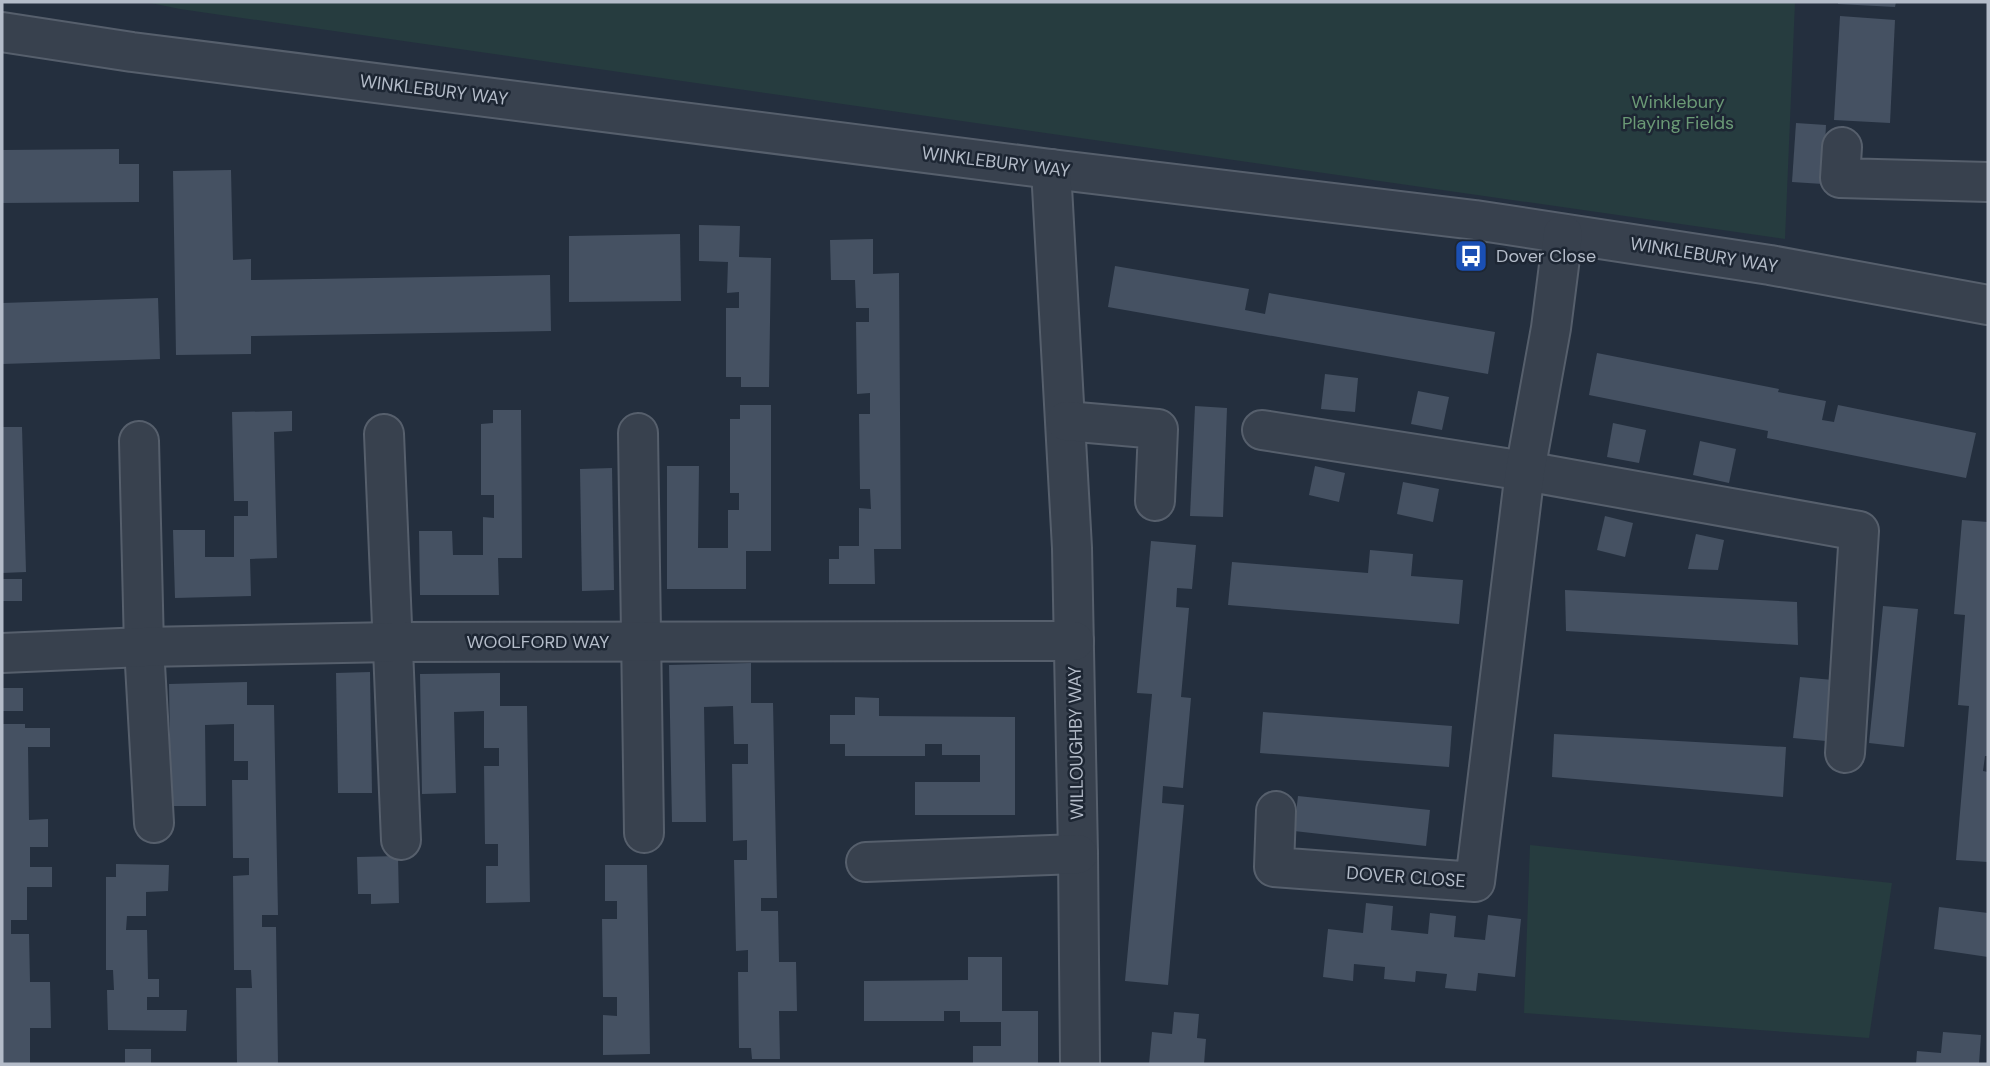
<svg xmlns="http://www.w3.org/2000/svg" width="1990" height="1066" viewBox="0 0 1990 1066" font-family="'DM Sans',sans-serif">
<style>
.green{fill:#263c3f}
.building{fill:#455162}
.lines{fill:none;stroke-linecap:round;stroke-linejoin:round}
.minor-casing{stroke:#565f6c;stroke-width:42}
.minor{stroke:#38414e;stroke-width:38}
.labels{text-anchor:middle;stroke-width:5;stroke-linejoin:round;paint-order:stroke}
.street-label{font-size:18px;fill:#b4bcc9;stroke:#1d2633}
.park-label{font-size:18px;fill:#6b9a76;stroke:#1d2633}
.poi-label{font-size:18px;fill:#b4bcc9;stroke:#1d2633;text-anchor:start}
</style>
<rect width="100%" height="100%" fill="#242f3e"/>
<g class="green">
<polygon points="146,2 1795,2 1785,239 180,9"/>
<polygon points="1530,845 1892,883 1869,1038 1524,1013"/>
</g>
<g class="building">
<polygon points="1838,2 1896,2 1895,7 1838,4"/>
<polygon points="1840,16 1895,20 1890,123 1834,120"/>
<polygon points="1796,123 1826,125 1823,184 1792,182"/>
<polygon points="119,149 119,164 139,164 139,202 2,203 2,150"/>
<polygon points="231,170 233,260 251,259 251,280 550,275 551,331 251,336 251,354 176,355 173,171"/>
<polygon points="699,225 740,226 739,257 771,258 769,387 741,387 741,377 726,377 726,308 739,308 739,292 727,293 728,262 699,261"/>
<polygon points="680,234 681,301 569,302 569,236"/>
<polygon points="873,239 873,274 899,273 901,549 874,549 875,584 829,584 829,559 839,559 839,546 859,546 859,508 871,509 870,489 860,489 859,414 870,414 870,393 857,394 856,322 869,322 869,308 856,308 855,280 831,280 830,240"/>
<polygon points="1115,266 1249,289 1245,310 1265,314 1269,293 1495,332 1488,374 1108,307"/>
<polygon points="158,298 160,359 2,364 2,303"/>
<polygon points="1597,353 1779,389 1778,392 1826,401 1822,420 1834,422 1838,405 1976,433 1966,478 1767,438 1768,431 1589,395"/>
<polygon points="1325,374 1358,378 1355,412 1321,409"/>
<polygon points="1418,391 1449,397 1442,430 1411,424"/>
<polygon points="740,405 771,405 771,551 746,551 746,589 667,589 667,466 699,466 698,548 728,548 728,510 739,510 739,493 730,493 730,419 740,419"/>
<polygon points="1195,406 1227,408 1223,517 1190,516"/>
<polygon points="493,410 521,410 522,558 498,558 499,595 420,595 419,531 452,531 453,555 483,555 483,517 494,518 494,495 481,495 481,424 493,423"/>
<polygon points="292,411 292,431 274,432 277,558 250,559 251,596 175,598 173,530 205,530 205,557 234,557 234,516 248,516 248,501 234,501 232,412"/>
<polygon points="1613,423 1646,430 1639,463 1607,457"/>
<polygon points="2,427 22,427 26,572 2,573"/>
<polygon points="1700,441 1736,449 1729,483 1693,475"/>
<polygon points="1315,466 1345,473 1339,502 1309,495"/>
<polygon points="612,468 614,590 582,591 580,469"/>
<polygon points="1403,482 1439,489 1433,522 1397,514"/>
<polygon points="1605,516 1633,523 1625,557 1597,550"/>
<polygon points="1962,520 1988,522 1988,756 1985,756 1983,771 1988,772 1988,862 1956,860 1969,706 1958,705 1965,615 1954,614"/>
<polygon points="1696,534 1724,540 1718,570 1688,569"/>
<polygon points="1151,541 1196,545 1192,589 1177,588 1176,607 1189,608 1181,697 1191,698 1183,788 1163,786 1162,803 1184,805 1168,985 1125,981 1152,694 1137,693"/>
<polygon points="1370,550 1413,554 1411,576 1463,580 1459,624 1228,605 1232,562 1368,573"/>
<rect x="2" y="579" width="20" height="22"/>
<polygon points="1565,590 1797,602 1798,645 1566,631"/>
<polygon points="1883,606 1918,609 1904,747 1869,743"/>
<polygon points="751,663 751,703 773,703 777,898 761,898 761,911 778,911 779,962 796,962 797,1011 779,1011 780,1059 752,1059 751,1048 739,1048 738,972 748,972 748,950 736,951 734,860 747,860 747,840 733,841 732,764 748,764 748,744 734,744 733,706 704,707 706,822 672,822 669,665"/>
<polygon points="370,672 372,793 338,793 336,673"/>
<polygon points="500,673 500,706 527,706 530,902 486,903 486,866 498,866 498,844 485,844 484,766 499,766 499,748 484,748 484,711 454,712 456,793 422,794 420,674"/>
<polygon points="1800,677 1833,680 1826,741 1793,738"/>
<polygon points="247,682 247,705 274,705 278,915 262,915 262,927 276,927 278,1064 237,1064 236,988 252,988 251,970 234,970 233,876 249,875 249,858 233,858 232,780 248,780 248,761 234,761 234,724 205,725 206,806 171,806 169,684"/>
<rect x="2" y="688" width="21" height="23"/>
<polygon points="855,697 879,698 879,716 1015,717 1015,815 915,815 915,782 980,782 980,755 942,755 942,744 925,744 925,756 845,756 845,744 830,744 830,715 855,715"/>
<polygon points="1263,712 1452,726 1449,767 1260,753"/>
<polygon points="2,724 25,724 25,728 50,728 50,747 28,747 29,820 48,819 48,847 30,847 30,867 52,867 52,887 27,887 27,920 11,920 11,934 29,934 30,982 50,982 51,1028 30,1028 30,1064 2,1064"/>
<polygon points="1554,734 1786,747 1783,797 1552,777"/>
<polygon points="1298,796 1430,810 1426,846 1294,831"/>
<polygon points="398,856 399,903 371,904 371,894 358,894 357,857"/>
<polygon points="116,864 169,865 168,891 146,892 146,916 127,916 126,930 147,930 148,979 159,979 159,997 147,997 147,1010 187,1010 186,1031 108,1030 107,990 114,990 113,970 106,970 106,877 116,877"/>
<polygon points="605,865 647,865 650,1054 603,1055 603,1015 617,1016 617,997 603,997 602,919 617,919 617,901 605,901"/>
<polygon points="1366,903 1393,906 1391,930 1428,934 1430,913 1456,916 1454,937 1485,940 1488,915 1521,919 1515,977 1478,973 1476,991 1445,988 1447,974 1416,971 1415,982 1384,979 1385,967 1354,964 1353,981 1323,977 1328,929 1363,933"/>
<polygon points="1939,907 1988,913 1988,957 1934,949"/>
<polygon points="968,957 1002,957 1002,1011 1038,1011 1038,1064 973,1064 973,1046 1001,1046 1001,1022 960,1022 960,1011 944,1011 944,1021 864,1021 864,981 968,980"/>
<polygon points="1174,1012 1199,1014 1197,1038 1206,1039 1204,1064 1149,1064 1152,1032 1172,1034"/>
<polygon points="1943,1032 1981,1035 1979,1064 1916,1064 1917,1051 1941,1053"/>
<rect x="125" y="1049" width="26" height="15"/>
</g>
<g class="lines">
<defs>
<g id="minor">
<polyline points="2,32 132,52 1051,169 1475,220 1770,265 1988,305"/>
<polyline points="1842,147 1840,178 1988,182"/>
<polyline points="1051,169 1072,548 1078,854 1080,1064"/>
<polyline points="1066,421 1158,429 1155,501"/>
<polyline points="1262,430 1525,471 1859,531 1845,753"/>
<polyline points="638,433 644,833"/>
<polyline points="384,434 401,840"/>
<polyline points="139,441 144,647 154,823"/>
<polyline points="2,653 144,647 393,642 1074,641"/>
<polyline points="1276,811 1274,867 1475,882 1525,471 1551,328 1563,234"/>
<polyline points="866,862 1078,854"/>
</g>
</defs>
<use href="#minor" class="minor-casing"/>
<use href="#minor" class="minor"/>
</g>
<defs>
<symbol id="bus-square" viewBox="-11 -11 22 22"><rect x="-9" y="-9" width="18" height="18" rx="4" fill="#1a4fb4" stroke="#1d2633"/><path d="M-5-6H5V4H4V6H2V4H-2V6H-4V4H-5ZM-3.5-4V0h7V-4ZM-3.5 1.2v1.5H-2V1.2ZM2 1.2v1.5H3.5V1.2Z" fill="#fff"/></symbol>
</defs>
<g fill-rule="evenodd">
<use href="#bus-square" x="1452" y="237" width="38" height="38"/>
</g>
<g class="labels">
<g class="street-label">
<text transform="translate(434 90) rotate(7)" y="6">WINKLEBURY WAY</text>
<text transform="translate(996 162) rotate(7)" y="6">WINKLEBURY WAY</text>
<text transform="translate(1704 255) rotate(9)" y="6">WINKLEBURY WAY</text>
<text x="538" y="648">WOOLFORD WAY</text>
<text transform="translate(1076 743) rotate(-91)" y="6">WILLOUGHBY WAY</text>
<text transform="translate(1406 877) rotate(4)" y="6">DOVER CLOSE</text>
</g>
<g class="park-label">
<text x="1678" y="108">Winklebury<tspan x="1678" dy="21">Playing Fields</tspan></text>
</g>
<g class="poi-label">
<text x="1496" y="262">Dover Close</text>
</g>
</g>
<rect width="1990" height="1066" fill="none" stroke="#b4bcc9" stroke-width="7"/>
</svg>
